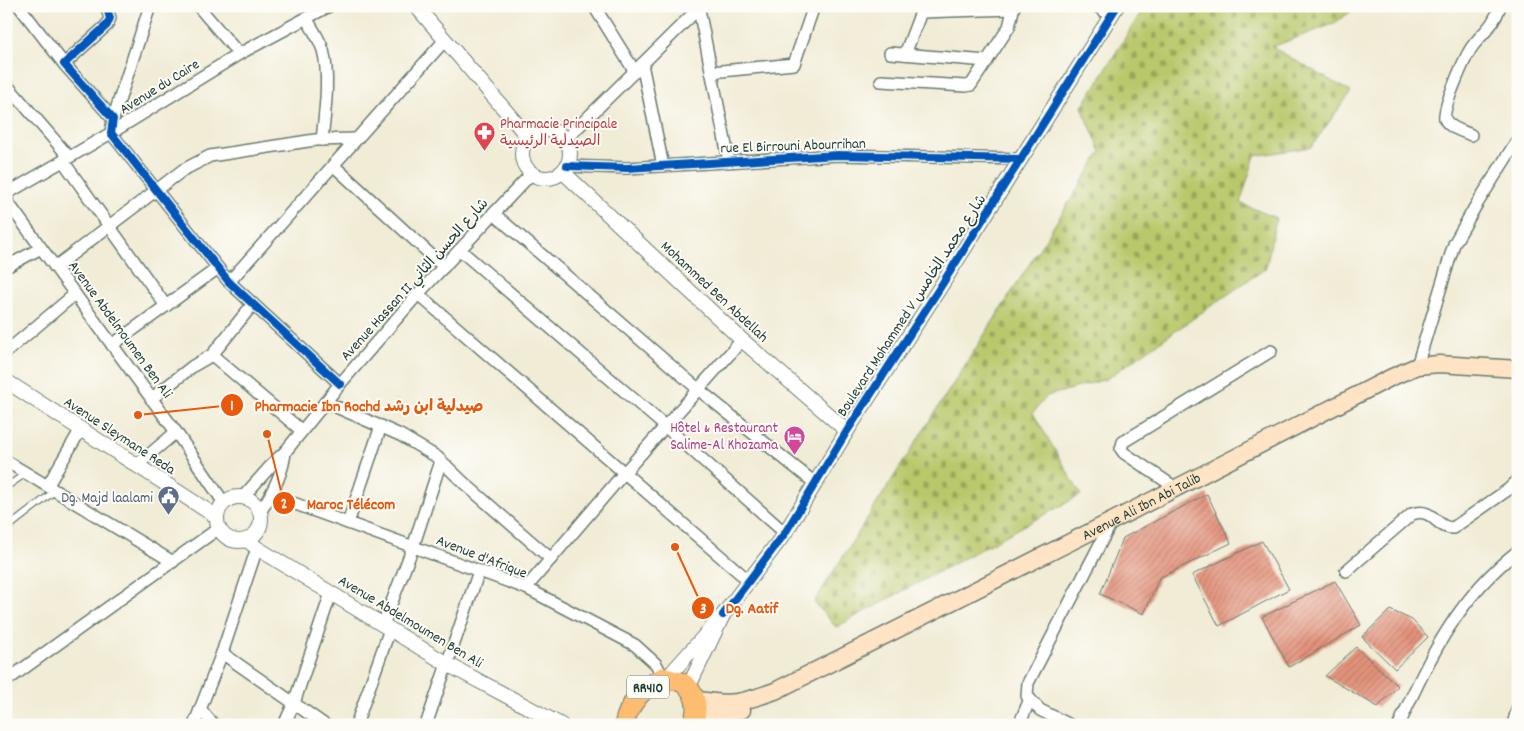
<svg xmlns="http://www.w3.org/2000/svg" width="1524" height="731" viewBox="0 0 1524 731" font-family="Dekko,'Playpen Sans Arabic',sans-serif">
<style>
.cemetery{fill:url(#cemetery-stones);stroke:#6c824f}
.building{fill:url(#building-hatch)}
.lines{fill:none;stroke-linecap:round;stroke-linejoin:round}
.service-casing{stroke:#687a6d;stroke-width:8}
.minor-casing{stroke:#687a6d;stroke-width:14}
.tertiary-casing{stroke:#687a6d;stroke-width:16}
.secondary-casing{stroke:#687a6d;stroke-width:19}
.trunk-casing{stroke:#687a6d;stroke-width:21}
.service{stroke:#fff;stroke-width:5.5}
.minor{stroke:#fff;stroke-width:11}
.tertiary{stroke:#fff;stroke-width:14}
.secondary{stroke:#fee4c5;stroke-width:16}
.trunk{stroke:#fdbc6f;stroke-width:19}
.cycleway-casing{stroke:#fdfcf7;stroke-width:11}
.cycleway{stroke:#0057b8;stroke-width:8}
.labels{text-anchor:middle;stroke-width:4;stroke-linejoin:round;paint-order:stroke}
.shield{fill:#fdfcf7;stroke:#62766e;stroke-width:1}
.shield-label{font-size:14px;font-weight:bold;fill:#1f3d34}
.street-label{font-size:15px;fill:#1f3d34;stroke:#fdfcf7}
.health-label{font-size:15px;fill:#be3a42;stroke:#fdfcf7;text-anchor:start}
.hotel-label{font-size:15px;fill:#b23c85;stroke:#fdfcf7;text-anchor:end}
.service-label{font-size:15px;fill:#4e5e75;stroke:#fdfcf7;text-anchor:end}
.leader{fill:none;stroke:#e8590c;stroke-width:2}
.callout-dot{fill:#e8590c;stroke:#fdfcf7;stroke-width:2}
.mark-label{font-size:15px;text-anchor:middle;font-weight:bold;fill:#fff}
.callout-label{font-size:16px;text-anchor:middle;font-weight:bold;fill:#e8590c;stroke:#fdfcf7;stroke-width:4;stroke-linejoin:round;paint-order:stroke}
</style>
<defs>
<pattern id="cemetery-stones" width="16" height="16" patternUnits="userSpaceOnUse" patternTransform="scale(1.25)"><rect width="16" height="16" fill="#b9c86a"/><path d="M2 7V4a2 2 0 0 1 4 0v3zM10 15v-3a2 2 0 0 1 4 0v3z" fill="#96a458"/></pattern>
<pattern id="building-hatch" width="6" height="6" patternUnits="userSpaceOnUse" patternTransform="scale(1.25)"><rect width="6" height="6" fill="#e4937c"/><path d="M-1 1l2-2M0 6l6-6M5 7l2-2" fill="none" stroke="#b87966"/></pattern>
</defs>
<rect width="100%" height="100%" fill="#fdfcf7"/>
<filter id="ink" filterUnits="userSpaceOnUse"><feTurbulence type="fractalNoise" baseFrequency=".02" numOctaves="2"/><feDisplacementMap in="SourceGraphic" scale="10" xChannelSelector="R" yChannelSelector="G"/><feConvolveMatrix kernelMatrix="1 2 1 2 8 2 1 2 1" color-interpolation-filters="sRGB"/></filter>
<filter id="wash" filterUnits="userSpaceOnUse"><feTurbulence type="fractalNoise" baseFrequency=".0096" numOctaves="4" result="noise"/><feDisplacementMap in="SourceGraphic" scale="20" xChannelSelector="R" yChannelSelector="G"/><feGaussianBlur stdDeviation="1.12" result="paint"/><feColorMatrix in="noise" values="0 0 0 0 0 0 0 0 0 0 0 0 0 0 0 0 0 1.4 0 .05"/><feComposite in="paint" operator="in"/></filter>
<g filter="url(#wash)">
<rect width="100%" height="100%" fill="#f1ecd6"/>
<polygon class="cemetery" points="1145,6 1359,6 1333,24 1272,47 1351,92 1311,147 1255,156 1240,203 1276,218 1266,268 1106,379 1047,396 1033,413 1081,495 836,627 814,602 1101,152 1082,107"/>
<g id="blocks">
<g class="building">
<polygon points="1207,494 1231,543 1159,578 1144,614 1100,594 1123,538"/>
<polygon points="1262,541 1289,589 1219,626 1192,575"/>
<polygon points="1335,581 1361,625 1289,667 1262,617"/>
<polygon points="1390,610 1412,620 1428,637 1395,669 1362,637"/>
<polygon points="1356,647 1398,686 1378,707 1325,676"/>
</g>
</g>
</g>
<g filter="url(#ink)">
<use href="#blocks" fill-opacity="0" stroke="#687a6d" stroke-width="1"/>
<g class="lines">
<defs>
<g id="service">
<polyline points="6,487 25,474"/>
<polyline points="6,529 56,490"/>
</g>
<g id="minor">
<polyline points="19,6 64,64"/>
<polyline points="106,6 110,18 107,25 64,64 113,119 111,133 229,282 340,384"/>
<polyline points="198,6 239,54"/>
<polyline points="594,6 635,72"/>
<polyline points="1097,6 1111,16"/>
<polyline points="699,9 729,161"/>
<path d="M306 18C312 28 319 38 323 50 330 76 325 112 322 140"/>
<polyline points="890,53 987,61"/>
<polyline points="905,54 921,12 1013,9"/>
<polyline points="642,64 663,166"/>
<polyline points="711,72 794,64 814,6"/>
<polyline points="881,81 966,86 971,85 1009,27 1014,6"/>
<polyline points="6,84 69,157"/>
<polyline points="113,119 150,6"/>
<path d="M1471 135C1463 131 1449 128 1445 119 1442 109 1465 57 1472 47 1483 32 1494 26 1500 6"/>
<polyline points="565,140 701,6"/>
<polyline points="63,161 166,306"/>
<polyline points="333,165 444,267"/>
<polyline points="567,166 627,168 838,155 1021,159"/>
<polyline points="6,194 111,133 239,54 329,6"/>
<polyline points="6,200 176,432 224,503"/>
<polyline points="493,213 698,389 816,484"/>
<polyline points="460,250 666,427 785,533"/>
<polyline points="6,267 41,248"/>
<polyline points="55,267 183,170 210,156 315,140 356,139"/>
<polyline points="229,282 445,40"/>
<polyline points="418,294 749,581"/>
<polyline points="112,345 218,268"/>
<polyline points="6,352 75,294"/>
<polyline points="212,355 253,304"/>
<polyline points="1417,366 1454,244 1475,207 1518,139"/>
<polyline points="151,399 193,366 212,355 302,431"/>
<polyline points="325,402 400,435 437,457 464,483 551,559"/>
<polyline points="6,461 173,562"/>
<polyline points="137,465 176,432"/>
<polyline points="48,485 81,429"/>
<polyline points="1176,488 1124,453 1121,449 1123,442 1271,351"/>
<polyline points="271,495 526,588 635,645 656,664 663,677"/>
<polyline points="243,497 276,460 285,452 340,384 418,294 531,174"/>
<path d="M260 512C272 494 283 474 285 452"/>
<polyline points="348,523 381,426"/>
<path d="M1346 571 1412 514C1434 507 1435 528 1453 528L1509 489 1518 480"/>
<polyline points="526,588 624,473 742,340"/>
<polyline points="383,625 413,547 441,461"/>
<polyline points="222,653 325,725"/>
<polyline points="6,681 219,528"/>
<polyline points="200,709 214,725"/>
<polyline points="194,725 222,653 257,548"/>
<polyline points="284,725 294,703 331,593"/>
<polyline points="356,725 390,629"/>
<polyline points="426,725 479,571"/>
<polyline points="1019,725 1030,699"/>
<polyline points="1070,725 1040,710 1027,696 1028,683 1112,521"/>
<path d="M1399 725C1428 659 1459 596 1518 551"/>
<polyline points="1516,725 1514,721 1518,706"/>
</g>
<g id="tertiary">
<polyline points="416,6 528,137"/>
<circle cx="546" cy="154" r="24"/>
<polyline points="563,172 742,340 847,431"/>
<polyline points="6,381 217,517"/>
<circle cx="239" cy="519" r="22"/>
<polyline points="247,540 257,548 447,664 561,725"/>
<polyline points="723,615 785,533 847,431 939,289 1117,6"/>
<polyline points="666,679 723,615 688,688"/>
</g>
<g id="secondary">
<path id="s1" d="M695 699C731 706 741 703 775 691L1112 521 1390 378 1417 366 1439 364 1518 369"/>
<polyline points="695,719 742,710"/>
</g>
<path id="trunk" d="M624 725C628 704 644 687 663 677 669 680 677 680 683 683 697 692 699 711 692 725"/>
</defs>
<use href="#service" class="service-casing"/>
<use href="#minor" class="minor-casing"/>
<use href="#tertiary" class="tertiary-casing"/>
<use href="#secondary" class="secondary-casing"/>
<use href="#trunk" class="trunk-casing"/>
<use href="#service" class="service"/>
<use href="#minor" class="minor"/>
<use href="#tertiary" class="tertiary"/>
<use href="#secondary" class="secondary"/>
<use href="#trunk" class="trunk"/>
<defs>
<g id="cycleway">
<polyline points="106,6 110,18 107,25 64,64 113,119 111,133 229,282 340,384"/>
<polyline points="567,166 627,168 838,155 1021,159"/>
<polyline points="723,615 785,533 847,431 939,289 1117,6"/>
</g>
</defs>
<use href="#cycleway" class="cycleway-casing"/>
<use href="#cycleway" class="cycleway"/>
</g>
</g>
<defs>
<symbol id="pharmacy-pin" viewBox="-11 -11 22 30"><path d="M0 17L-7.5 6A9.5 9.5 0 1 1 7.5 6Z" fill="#e0444e" stroke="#fdfcf7"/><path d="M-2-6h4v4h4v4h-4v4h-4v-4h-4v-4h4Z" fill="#fff"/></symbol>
<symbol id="hotel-pin" viewBox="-11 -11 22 30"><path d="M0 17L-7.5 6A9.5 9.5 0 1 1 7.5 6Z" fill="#d1479c" stroke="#fdfcf7"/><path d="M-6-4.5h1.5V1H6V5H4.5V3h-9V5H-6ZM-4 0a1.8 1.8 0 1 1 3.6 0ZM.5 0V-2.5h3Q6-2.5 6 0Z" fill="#fff"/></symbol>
<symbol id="civic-pin" viewBox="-11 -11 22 30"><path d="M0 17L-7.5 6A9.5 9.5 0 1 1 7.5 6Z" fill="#5c6f8a" stroke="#fdfcf7"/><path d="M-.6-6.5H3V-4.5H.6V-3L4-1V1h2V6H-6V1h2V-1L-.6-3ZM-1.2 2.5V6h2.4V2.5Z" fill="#fff"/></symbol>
</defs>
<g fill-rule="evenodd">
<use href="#pharmacy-pin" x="472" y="120" width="25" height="34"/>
<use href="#hotel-pin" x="782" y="424" width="25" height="34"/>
<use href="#civic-pin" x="156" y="484" width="25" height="34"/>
</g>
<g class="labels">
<rect class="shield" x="627" y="675.5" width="42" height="23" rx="4"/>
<g class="shield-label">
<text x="648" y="692">RR410</text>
</g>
<g class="street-label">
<text transform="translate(159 86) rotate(-32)" y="5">Avenue du Caire</text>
<text transform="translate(793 145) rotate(-2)" y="5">rue El Birrouni Abourrihan</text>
<text transform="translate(414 279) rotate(-48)" y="5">Avenue Hassan II شارع الحسن الثاني</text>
<text transform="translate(715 291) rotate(43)" y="5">Mohammed Ben Abdellah</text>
<text transform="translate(911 305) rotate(-57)" y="5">Boulevard Mohammed V شارع محمد الخامس</text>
<text transform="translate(121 329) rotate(54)" y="5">Avenue Abdelmoumen Ben Ali</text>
<text transform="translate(120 435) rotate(33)" y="5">Avenue Sleymane Reda</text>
<text dy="5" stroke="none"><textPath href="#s1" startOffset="492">Avenue Ali Ibn Abi Talib</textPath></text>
<text transform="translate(482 556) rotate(21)" y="5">Avenue d'Afrique</text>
<text transform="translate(411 621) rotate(31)" y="5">Avenue Abdelmoumen Ben Ali</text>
</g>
<g class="health-label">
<text x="500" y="128">Pharmacie Principale<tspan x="500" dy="17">الصيدلية الرئيسية</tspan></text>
</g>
<g class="hotel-label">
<text x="778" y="432">Hôtel &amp; Restaurant<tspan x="778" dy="17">Salime-Al Khozama</tspan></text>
</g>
<g class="service-label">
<text x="153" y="502">Dg. Majd laalami</text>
</g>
</g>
<path class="leader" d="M138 415L232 405M267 434L284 503M675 547L703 608"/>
<g class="callout-dot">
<circle cx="138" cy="415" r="5"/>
<circle cx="267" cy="434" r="5"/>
<circle cx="675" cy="547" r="5"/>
<circle cx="232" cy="405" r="12"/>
<circle cx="284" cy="503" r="12"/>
<circle cx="703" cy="608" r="12"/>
</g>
<g class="mark-label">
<text x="232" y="410">1</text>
<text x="284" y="508">2</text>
<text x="703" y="613">3</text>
</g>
<g class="callout-label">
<text x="369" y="411">Pharmacie Ibn Rochd صيدلية ابن رشد</text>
<text x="351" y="509">Maroc Télécom</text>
<text x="752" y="613">Dg. Aatif</text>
</g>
<rect width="1524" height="731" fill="none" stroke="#fdfcf7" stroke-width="25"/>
</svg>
